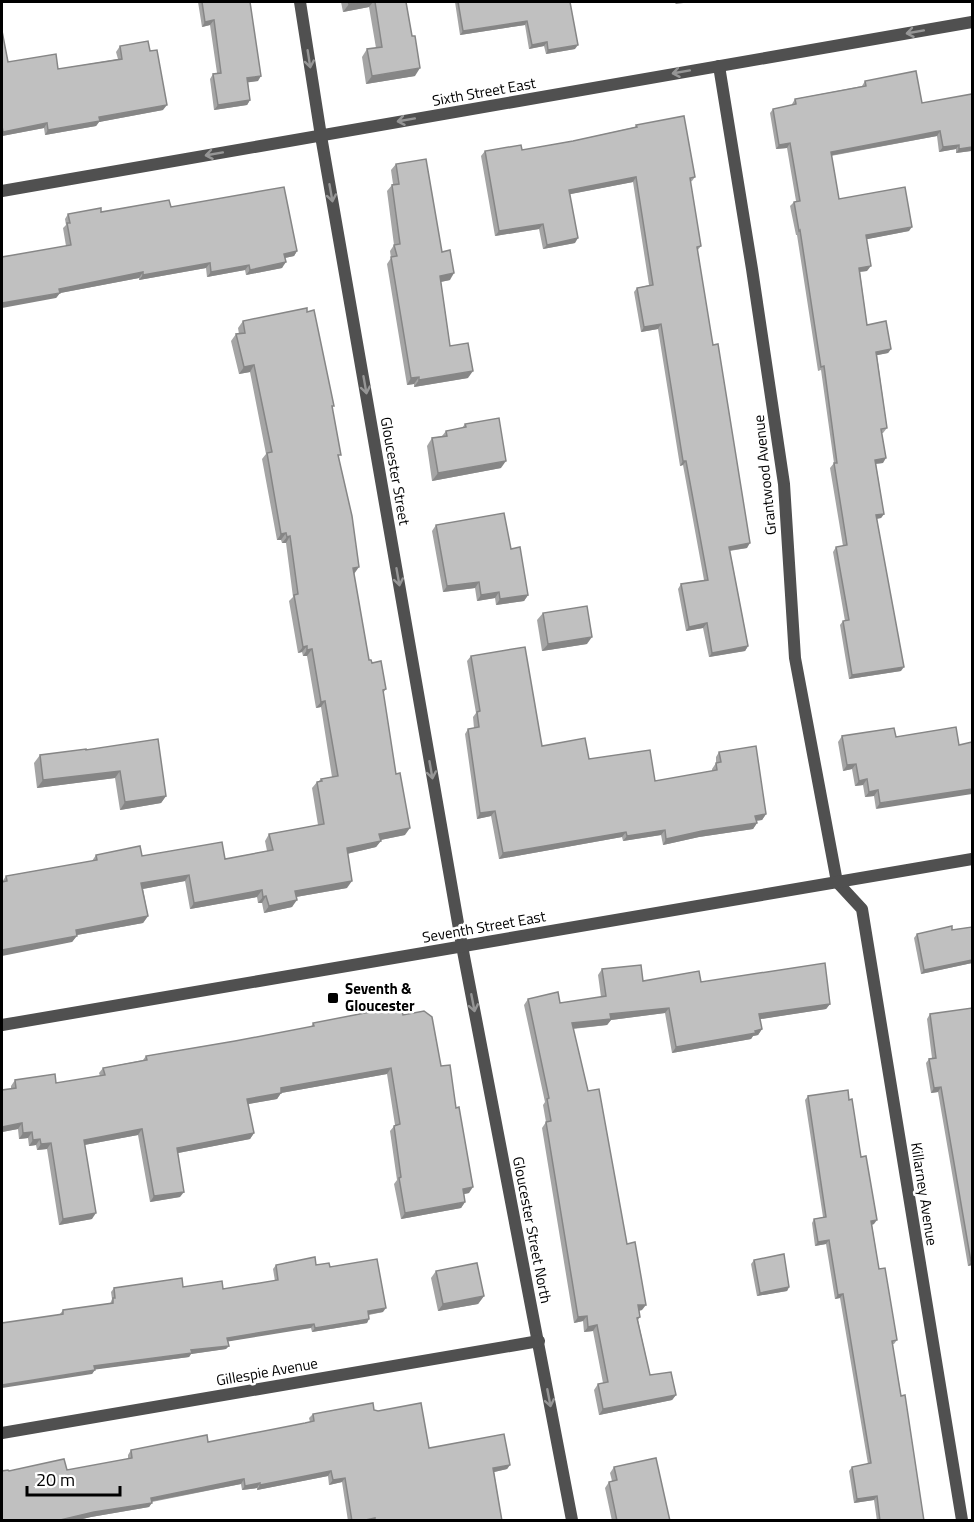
<svg xmlns="http://www.w3.org/2000/svg" width="974" height="1522" viewBox="0 0 974 1522" font-family="'Titillium Web',sans-serif">
<style>
.lines{fill:none;stroke-linecap:round;stroke-linejoin:round}
.minor{stroke:#505050;stroke-width:12}
.wall{fill:#a5a5a5}
.shaded-wall{fill:#868686}
.building{fill:#c0c0c0;stroke:#868686;stroke-width:1.5}
.oneway{stroke:#969696}
.poi-dot{fill:#000;stroke:#fff;stroke-width:2}
.labels{text-anchor:middle;stroke-width:5;stroke-linejoin:round;paint-order:stroke}
.street-label{font-size:15px;fill:#000;stroke:#fff}
.poi-label{font-size:15px;font-weight:bold;fill:#000;stroke:#fff;text-anchor:start}
</style>
<rect width="100%" height="100%" fill="#fff"/>
<g class="lines">
<g class="minor">
<polyline points="300,2 321,136 462,946 572,1520"/>
<polyline points="719,66 752,269 784,484 795,658 837,882"/>
<polyline points="2,191 972,22"/>
<polyline points="837,882 862,909 962,1520"/>
<polyline points="2,1025 972,859"/>
<polyline points="2,1433 539,1341"/>
</g>
</g>
<g class="wall">
<polygon points="198,2 250,2 258,81 248,82 250,100 247,105 214,110 210,79 213,74 217,73 210,25 202,27"/>
<polygon points="341,2 406,2 415,76 366,84 362,57 367,49 376,48 369,7 343,12"/>
<polygon points="455,2 570,2 575,49 546,54 544,46 529,49 525,25 460,35"/>
<polygon points="2,31 8,62 58,69 118,59 116,52 120,46 163,110 99,122 96,126 45,135 44,128 2,136"/>
<polygon points="865,81 922,103 972,94 972,156 971,151 956,153 956,149 939,152 937,136 831,156 839,199 909,231 867,239 867,271 860,272 867,325 891,349 888,353 877,355 887,428 883,433 882,433 883,463 876,464 884,514 881,518 877,519 901,671 849,679 840,625 843,621 845,621 833,552 836,547 843,546 830,468 834,463 821,370 818,371 797,235 796,235 790,206 794,202 796,201 787,148 776,149 770,113 773,109 792,105 792,104 795,99 862,86"/>
<polygon points="636,125 695,177 692,181 690,182 701,246 697,251 747,548 730,551 748,646 745,651 709,657 703,628 686,631 678,589 681,584 704,580 683,465 680,466 658,329 641,332 634,292 637,288 649,285 633,182 570,194 575,243 543,249 539,229 495,236 481,156 485,151 522,150 573,141 635,127"/>
<polygon points="396,164 442,252 450,280 441,282 450,346 468,378 414,387 414,384 407,385 387,264 391,258 390,251 394,245 387,191 392,185 393,184 391,170"/>
<polygon points="171,207 297,251 294,256 285,258 282,268 246,275 245,270 207,277 206,268 139,280 139,278 60,293 56,298 66,246 63,228 66,225 65,219 68,214"/>
<polygon points="243,321 332,409 354,574 369,660 386,689 383,693 405,835 381,840 376,847 347,854 347,888 296,897 292,907 264,913 262,903 258,903 257,897 190,909 185,881 143,889 148,916 143,923 77,935 72,942 2,882 6,876 92,861 96,855 225,859 267,851 265,841 269,834 318,825 312,788 317,782 319,781 321,779 332,777 321,707 316,708 307,656 303,656 302,652 298,653 289,601 293,597 286,543 282,543 281,540 277,540 262,459 266,454 250,372 239,374 231,341 236,334 239,334 238,328"/>
<polygon points="465,424 501,468 432,481 427,446 432,438 442,436 446,431 462,428"/>
<polygon points="436,525 511,549 528,595 524,601 496,605 495,598 477,601 475,588 443,592 432,531"/>
<polygon points="543,613 587,644 542,651 537,620"/>
<polygon points="471,656 542,746 589,759 655,781 712,771 712,769 716,763 716,757 719,752 766,814 762,820 756,821 757,823 753,829 699,837 663,845 661,835 623,841 622,837 499,859 491,816 477,819 465,734 468,729 474,728 473,717 476,713 467,661"/>
<polygon points="956,727 876,809 874,796 865,797 863,785 855,786 852,769 843,771 838,742 842,736 896,737"/>
<polygon points="86,750 166,796 161,803 120,810 115,778 37,788 34,763 40,755"/>
<polygon points="972,927 972,963 921,974 914,938 917,934"/>
<polygon points="602,969 643,981 701,982 830,1004 826,1009 760,1019 762,1029 758,1035 753,1036 751,1039 672,1053 665,1013 611,1020 607,1025 573,1029 588,1091 627,1244 642,1310 639,1311 640,1317 638,1320 650,1375 676,1395 672,1400 599,1415 594,1390 598,1384 603,1383 593,1331 584,1332 583,1321 574,1323 542,1128 546,1122 543,1105 545,1102 524,1005 528,999 560,1003 601,997 598,975"/>
<polygon points="930,1014 972,1265 968,1266 938,1092 931,1093 926,1063 929,1059 932,1058 927,1019"/>
<polygon points="403,1015 441,1066 469,1193 464,1194 465,1202 461,1208 401,1219 394,1184 397,1180 390,1131 395,1125 387,1074 281,1093 277,1099 248,1104 254,1133 250,1139 178,1153 180,1197 150,1202 138,1135 84,1145 92,1219 59,1225 47,1149 37,1150 36,1145 29,1146 28,1138 19,1139 18,1129 2,1132 2,1090 11,1089 11,1086 15,1080 56,1083 100,1076 99,1073 103,1068 143,1060 146,1056 235,1041 311,1027 313,1023"/>
<polygon points="808,1096 861,1157 874,1224 872,1225 879,1269 897,1340 894,1344 892,1344 924,1521 877,1521 874,1500 854,1503 849,1471 852,1467 868,1464 840,1298 835,1299 826,1244 815,1246 812,1223 814,1219 823,1217 805,1100"/>
<polygon points="754,1260 789,1287 787,1291 757,1296 751,1264"/>
<polygon points="276,1265 316,1265 330,1267 383,1312 369,1315 367,1323 312,1332 311,1328 298,1329 228,1341 226,1349 191,1354 189,1357 95,1369 92,1374 60,1314 63,1310 110,1304 112,1299 111,1292 114,1288 183,1287 223,1289 275,1281 273,1269"/>
<polygon points="436,1271 484,1296 478,1304 438,1311 431,1278"/>
<polygon points="374,1410 429,1448 510,1465 507,1469 494,1472 502,1521 348,1521 342,1482 329,1485 328,1476 257,1490 257,1488 242,1490 241,1484 152,1502 149,1507 91,1517 74,1521 2,1521 9,1471 67,1470 128,1459 128,1455 131,1450 208,1442 305,1423 310,1422 309,1418 313,1414"/>
<polygon points="614,1467 670,1521 612,1521 605,1488 609,1482 612,1481 610,1473"/>
</g>
<g class="shaded-wall">
<polygon points="365,2 373,2 369,7 343,12 349,4"/>
<polygon points="677,2 692,2 675,4"/>
<polygon points="214,20 210,25 202,27 205,22"/>
<polygon points="527,21 525,25 460,35 463,31"/>
<polygon points="547,42 544,46 529,49 532,45"/>
<polygon points="578,45 575,49 546,54 548,50"/>
<polygon points="420,68 415,76 366,84 372,76"/>
<polygon points="261,76 258,81 244,83 247,78"/>
<polygon points="250,100 247,105 214,110 218,105"/>
<polygon points="167,105 163,110 99,122 96,126 45,135 48,130 99,117"/>
<polygon points="47,123 44,128 2,136 3,132"/>
<polygon points="940,131 937,136 828,156 831,152"/>
<polygon points="790,143 787,148 776,149 779,145"/>
<polygon points="959,145 956,149 939,152 943,147"/>
<polygon points="972,147 971,151 956,153 959,149"/>
<polygon points="636,177 633,182 566,195 569,190"/>
<polygon points="543,224 539,229 495,236 499,231"/>
<polygon points="912,227 909,231 863,240 866,235"/>
<polygon points="578,238 575,243 543,249 547,245"/>
<polygon points="297,251 294,256 280,259 284,254"/>
<polygon points="286,262 282,268 246,275 250,270"/>
<polygon points="210,263 206,268 139,280 143,275"/>
<polygon points="249,265 245,270 207,277 211,272"/>
<polygon points="871,266 867,271 856,272 859,268"/>
<polygon points="143,272 139,278 55,294 59,289"/>
<polygon points="454,273 450,280 435,283 440,276"/>
<polygon points="60,293 56,298 2,308 2,303"/>
<polygon points="661,324 658,329 641,332 644,327"/>
<polygon points="891,349 888,353 873,356 876,352"/>
<polygon points="254,365 250,372 239,374 244,367"/>
<polygon points="473,371 468,378 414,387 419,380"/>
<polygon points="419,377 414,384 407,385 411,378"/>
<polygon points="886,458 883,463 872,464 875,460"/>
<polygon points="506,461 501,468 432,481 438,473"/>
<polygon points="683,461 686,461 683,465 680,466"/>
<polygon points="884,514 881,518 873,519 876,515"/>
<polygon points="286,533 281,540 277,540 281,534"/>
<polygon points="290,536 286,543 282,543 287,537"/>
<polygon points="750,543 747,548 726,551 729,547"/>
<polygon points="359,567 354,574 353,568"/>
<polygon points="479,582 475,588 443,592 447,586"/>
<polygon points="499,592 495,598 477,601 481,595"/>
<polygon points="528,595 524,601 496,605 500,599"/>
<polygon points="707,623 703,628 686,631 689,627"/>
<polygon points="592,637 587,644 542,651 548,644"/>
<polygon points="307,646 302,652 298,653 303,647"/>
<polygon points="748,646 745,651 709,657 712,653"/>
<polygon points="312,649 307,656 303,656 307,650"/>
<polygon points="904,667 901,671 849,679 852,675"/>
<polygon points="325,701 321,707 316,708 321,702"/>
<polygon points="856,764 852,769 843,771 847,765"/>
<polygon points="120,771 115,778 37,788 43,780"/>
<polygon points="867,779 863,785 855,786 859,781"/>
<polygon points="972,789 972,794 876,809 880,803"/>
<polygon points="878,790 874,796 865,797 869,792"/>
<polygon points="166,796 161,803 120,810 125,802"/>
<polygon points="495,811 491,816 477,819 480,813"/>
<polygon points="766,814 762,820 751,821 755,816"/>
<polygon points="757,823 753,829 699,837 663,845 666,839 702,831"/>
<polygon points="410,828 405,835 375,841 379,834"/>
<polygon points="665,830 661,835 623,841 627,836"/>
<polygon points="626,832 622,837 499,859 503,853"/>
<polygon points="381,841 376,847 342,855 347,848"/>
<polygon points="189,875 185,881 137,890 141,883"/>
<polygon points="352,881 347,888 290,898 295,891"/>
<polygon points="262,890 257,897 190,909 194,903"/>
<polygon points="266,896 262,903 258,903 263,897"/>
<polygon points="297,900 292,907 264,913 269,906"/>
<polygon points="148,916 143,923 71,936 76,930"/>
<polygon points="77,936 72,942 2,956 2,950"/>
<polygon points="972,960 972,963 921,974 924,970"/>
<polygon points="830,1004 826,1009 755,1020 759,1014"/>
<polygon points="669,1008 665,1013 611,1020 607,1025 568,1029 572,1023 610,1014"/>
<polygon points="762,1029 758,1035 753,1036 751,1039 672,1053 676,1047"/>
<polygon points="391,1068 387,1074 281,1093 277,1099 243,1105 247,1099 281,1088"/>
<polygon points="941,1087 938,1092 931,1093 934,1088"/>
<polygon points="22,1123 18,1129 2,1132 2,1127"/>
<polygon points="142,1129 138,1135 79,1146 84,1140"/>
<polygon points="32,1132 28,1138 19,1139 23,1133"/>
<polygon points="254,1133 250,1139 173,1154 177,1148"/>
<polygon points="40,1139 36,1145 29,1146 33,1140"/>
<polygon points="51,1143 47,1149 37,1150 41,1144"/>
<polygon points="473,1187 469,1193 459,1195 463,1189"/>
<polygon points="184,1192 180,1197 150,1202 154,1196"/>
<polygon points="465,1202 461,1208 401,1219 405,1213"/>
<polygon points="96,1213 92,1219 59,1225 63,1219"/>
<polygon points="877,1220 874,1224 868,1225 871,1221"/>
<polygon points="829,1240 826,1244 815,1246 818,1242"/>
<polygon points="971,1262 972,1262 972,1265 968,1266"/>
<polygon points="789,1287 787,1291 757,1296 760,1293"/>
<polygon points="843,1294 840,1298 835,1299 838,1295"/>
<polygon points="484,1296 478,1304 438,1311 443,1304"/>
<polygon points="638,1305 646,1305 642,1310 634,1311"/>
<polygon points="386,1308 383,1312 365,1315 368,1311"/>
<polygon points="587,1316 583,1321 574,1323 578,1317"/>
<polygon points="369,1319 367,1323 312,1332 315,1328"/>
<polygon points="314,1324 311,1328 225,1342 227,1338"/>
<polygon points="597,1325 593,1331 584,1332 588,1327"/>
<polygon points="229,1346 226,1349 191,1354 189,1357 92,1370 94,1366 191,1350"/>
<polygon points="95,1370 92,1374 2,1388 2,1385"/>
<polygon points="676,1395 672,1400 599,1415 603,1409"/>
<polygon points="510,1465 507,1469 490,1473 493,1468"/>
<polygon points="331,1471 328,1476 257,1490 260,1485"/>
<polygon points="345,1478 342,1482 329,1485 333,1480"/>
<polygon points="244,1479 241,1484 148,1502 151,1498"/>
<polygon points="260,1483 257,1488 242,1490 245,1486"/>
<polygon points="877,1496 874,1500 854,1503 857,1499"/>
<polygon points="152,1503 149,1507 91,1517 74,1521 56,1521 94,1512"/>
</g>
<g class="building">
<polygon points="202,2 250,2 261,76 247,78 250,100 218,105 213,74 221,73 214,20 205,22"/>
<polygon points="348,2 365,2 349,4"/>
<polygon points="375,2 406,2 412,36 415,36 420,68 372,76 367,49 382,47"/>
<polygon points="458,2 570,2 578,45 548,50 547,42 532,45 527,21 463,31"/>
<polygon points="2,31 8,62 56,54 58,69 122,59 120,46 148,41 150,51 157,50 167,105 99,117 100,121 48,130 47,123 3,132 2,126"/>
<polygon points="916,71 922,103 972,94 972,147 959,149 959,145 943,147 940,131 831,152 839,199 905,187 912,227 866,235 871,266 859,268 867,325 886,321 891,349 876,352 887,428 881,429 886,458 875,460 884,514 876,515 904,667 852,675 843,621 849,620 836,547 847,545 834,463 837,463 824,366 821,367 800,230 799,231 794,202 800,201 790,143 779,145 773,109 796,104 795,99 866,86 865,81"/>
<polygon points="684,116 695,177 690,178 701,246 697,247 713,345 718,344 750,543 729,547 748,646 712,653 707,623 689,627 681,584 708,580 686,461 683,461 661,324 644,327 637,288 653,285 636,177 569,190 578,238 547,245 543,224 499,231 485,151 521,145 522,150 573,141 637,127 636,125"/>
<polygon points="426,159 442,252 450,250 454,273 440,276 450,346 468,343 473,371 419,380 419,377 411,378 391,257 397,256 394,245 400,244 392,185 399,184 396,164"/>
<polygon points="284,187 297,251 284,254 286,262 250,270 249,265 211,272 210,263 143,275 143,272 59,289 60,293 2,303 2,257 71,245 67,223 70,223 68,214 101,208 101,212 169,200 171,207"/>
<polygon points="307,308 307,312 314,310 334,406 332,406 341,455 338,455 352,516 359,567 353,568 369,660 371,660 372,663 381,661 386,689 383,690 396,774 400,773 410,828 379,834 381,841 347,848 352,881 295,891 297,900 269,906 266,896 263,897 262,890 194,903 189,875 141,883 148,916 76,930 77,936 2,950 2,882 7,881 6,876 97,860 96,855 140,846 142,856 222,842 225,859 273,850 269,834 324,824 317,782 322,781 321,779 338,776 325,701 321,702 312,649 307,650 307,646 303,647 294,595 298,594 290,536 287,537 286,533 281,534 267,453 272,452 254,365 244,367 236,334 245,333 243,321"/>
<polygon points="499,418 506,461 438,473 432,438 447,436 446,431 466,427 465,424"/>
<polygon points="504,513 511,549 520,547 528,595 500,599 499,592 481,595 479,582 447,586 436,525"/>
<polygon points="587,606 592,637 548,644 543,613"/>
<polygon points="525,647 542,746 585,738 589,759 650,750 655,781 717,770 716,763 721,762 719,752 756,746 766,814 755,816 757,823 702,831 666,839 665,830 627,836 626,832 503,853 495,811 480,813 468,729 479,727 477,712 480,711 471,656"/>
<polygon points="956,727 959,745 972,742 972,789 880,803 878,790 869,792 867,779 859,781 856,764 847,765 842,736 894,728 896,737"/>
<polygon points="158,739 166,796 125,802 120,771 43,780 40,755 86,749 86,750"/>
<polygon points="952,926 952,930 972,927 972,960 924,970 917,934"/>
<polygon points="825,963 830,1004 759,1014 762,1029 755,1031 756,1033 676,1047 669,1008 610,1014 611,1019 572,1023 588,1091 599,1089 627,1244 635,1242 646,1305 638,1305 640,1317 637,1318 650,1375 671,1372 676,1395 603,1409 598,1384 608,1382 597,1325 588,1327 587,1316 578,1317 546,1122 551,1121 547,1099 549,1098 528,999 558,992 560,1003 606,996 602,969 641,965 643,981 699,971 701,982"/>
<polygon points="401,1006 403,1015 424,1011 432,1017 441,1066 450,1065 456,1108 459,1107 473,1187 463,1189 465,1202 405,1213 399,1178 401,1177 394,1126 400,1124 391,1068 281,1088 281,1093 247,1099 254,1133 177,1148 184,1192 154,1196 142,1129 84,1140 96,1213 63,1219 51,1143 41,1144 40,1139 33,1140 32,1132 23,1133 22,1123 2,1127 2,1090 16,1088 15,1080 55,1074 56,1083 105,1075 103,1068 147,1060 146,1056 235,1041 314,1026 313,1023"/>
<polygon points="972,1008 972,1262 971,1262 941,1087 934,1088 929,1059 936,1058 930,1014"/>
<polygon points="848,1090 849,1100 852,1099 861,1157 866,1156 877,1220 871,1221 879,1269 885,1268 897,1340 892,1341 901,1396 905,1395 924,1521 880,1521 877,1496 857,1499 852,1467 871,1463 843,1294 838,1295 829,1240 818,1242 814,1219 826,1217 808,1096"/>
<polygon points="784,1254 789,1287 760,1293 754,1260"/>
<polygon points="315,1257 316,1265 329,1263 330,1267 377,1259 386,1308 368,1311 369,1319 315,1328 314,1324 300,1326 227,1338 229,1346 191,1350 192,1353 94,1366 95,1370 2,1385 2,1323 63,1314 63,1310 113,1303 113,1298 115,1298 114,1288 182,1278 183,1287 222,1281 223,1289 278,1280 276,1265"/>
<polygon points="477,1263 484,1296 443,1304 436,1271"/>
<polygon points="373,1403 374,1410 378,1411 421,1403 429,1448 504,1434 510,1465 493,1468 502,1521 375,1521 375,1518 361,1521 352,1521 345,1478 333,1480 331,1471 260,1485 260,1483 245,1486 244,1479 151,1498 152,1503 94,1512 56,1521 2,1521 2,1471 8,1470 9,1471 64,1459 67,1470 132,1458 131,1450 207,1435 208,1442 305,1423 314,1421 313,1414"/>
<polygon points="656,1458 670,1521 617,1521 609,1482 617,1480 614,1467"/>
</g>
<defs><path id="oneway-shaft" d="M-6 0H5M1.5-3L5.5 0L1.5 3" fill="none" stroke-width="1.6" stroke-linecap="round" stroke-linejoin="round" transform="scale(1.5)"/></defs>
<g class="oneway">
<use href="#oneway-shaft" transform="translate(915 32) rotate(170)"/>
<use href="#oneway-shaft" transform="translate(309 59) rotate(81)"/>
<use href="#oneway-shaft" transform="translate(681 72) rotate(170)"/>
<use href="#oneway-shaft" transform="translate(406 120) rotate(170)"/>
<use href="#oneway-shaft" transform="translate(214 154) rotate(170)"/>
<use href="#oneway-shaft" transform="translate(331 193) rotate(80)"/>
<use href="#oneway-shaft" transform="translate(365 385) rotate(80)"/>
<use href="#oneway-shaft" transform="translate(398 577) rotate(80)"/>
<use href="#oneway-shaft" transform="translate(431 770) rotate(80)"/>
<use href="#oneway-shaft" transform="translate(473 1003) rotate(79)"/>
<use href="#oneway-shaft" transform="translate(549 1398) rotate(79)"/>
</g>
<rect class="poi-dot" x="327" y="992" width="12" height="12" rx="3"/>
<g class="labels">
<g class="street-label">
<text transform="translate(484 92) rotate(-10)" y="5">Sixth Street East</text>
<text transform="translate(395 471) rotate(80)" y="5">Gloucester Street</text>
<text transform="translate(765 475) rotate(-96)" y="5">Grantwood Avenue</text>
<text transform="translate(484 927) rotate(-10)" y="5">Seventh Street East</text>
<text transform="translate(924 1194) rotate(81)" y="5">Killarney Avenue</text>
<text transform="translate(532 1230) rotate(79)" y="5">Gloucester Street North</text>
<text transform="translate(267 1372) rotate(-10)" y="5">Gillespie Avenue</text>
</g>
<g class="poi-label">
<text x="345" y="994">Seventh &amp;<tspan x="345" dy="17">Gloucester</tspan></text>
</g>
</g>
<rect width="974" height="1522" fill="none" stroke="#000000" stroke-width="6"/>
<path d="M27 1486v9h93v-9" fill="none" stroke="#000000" stroke-width="3"/>
<text x="36" y="1486" font-size="18" fill="#000000" stroke="#ffffff" stroke-width="4.5" paint-order="stroke">20 m</text>
</svg>
